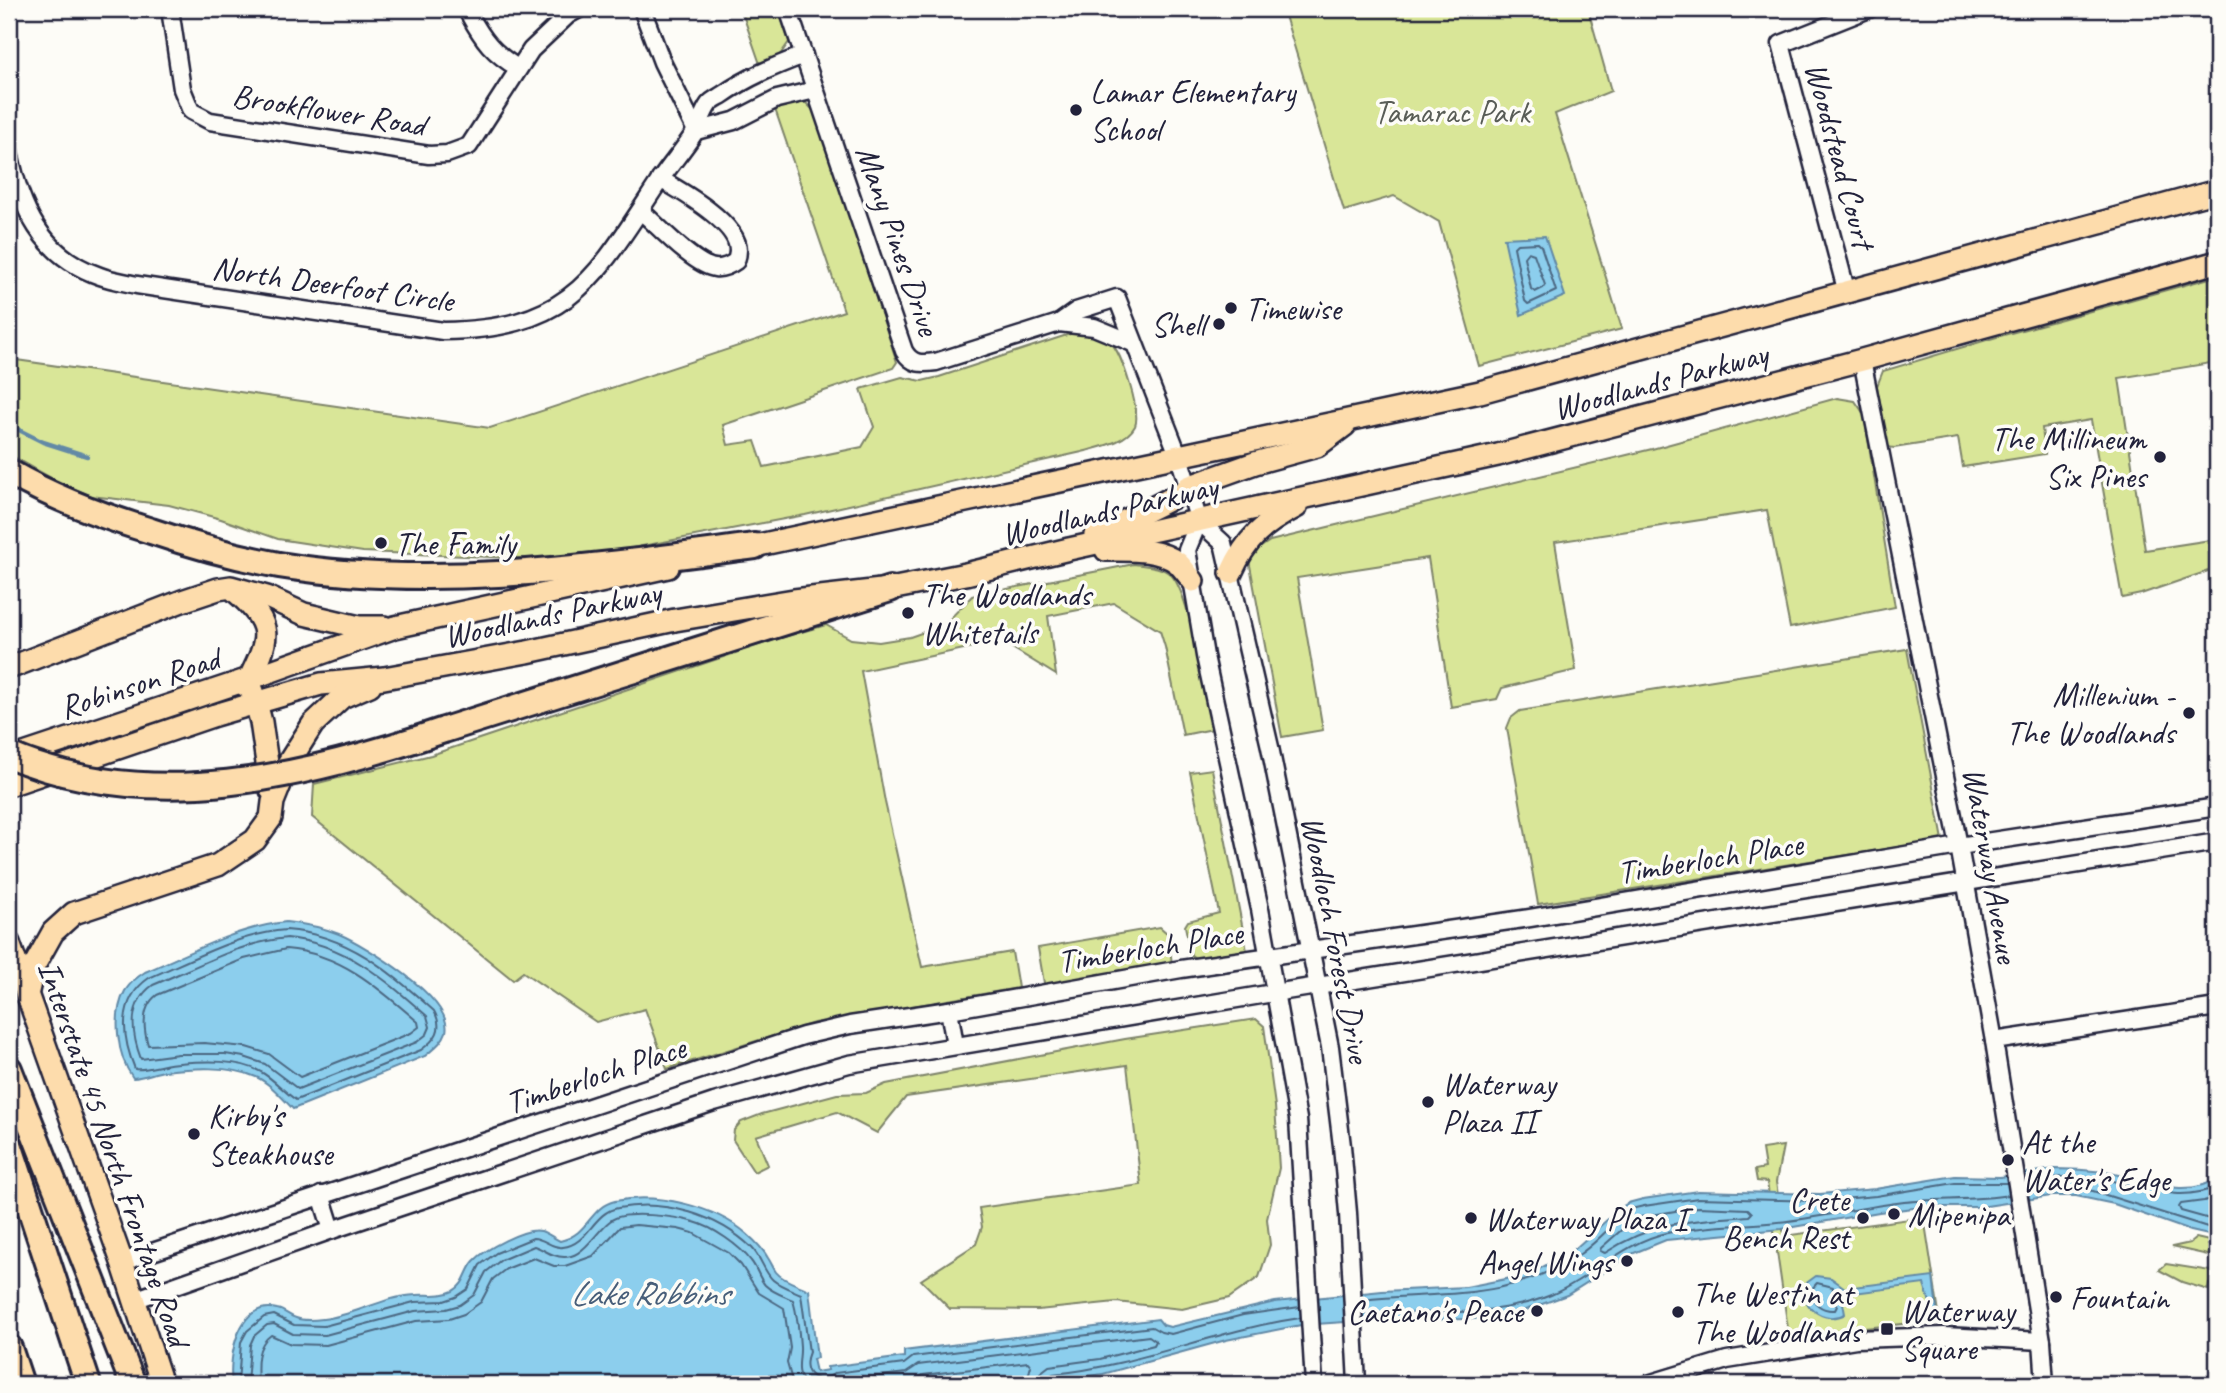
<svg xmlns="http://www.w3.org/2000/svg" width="2226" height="1393" viewBox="0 0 2226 1393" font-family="Caveat,sans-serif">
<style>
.green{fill:#d9e698;stroke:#7e846a;stroke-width:2}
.water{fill:#8cceed;stroke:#6289a6;stroke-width:2}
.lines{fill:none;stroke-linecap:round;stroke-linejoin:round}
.shore{stroke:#4c6782;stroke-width:2}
.stream{stroke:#6289a6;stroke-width:4.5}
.minor-casing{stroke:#22223b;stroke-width:21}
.major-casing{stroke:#22223b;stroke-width:26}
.highway-casing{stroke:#22223b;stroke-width:30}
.minor{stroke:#fdfcf7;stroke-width:16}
.major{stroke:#fddcac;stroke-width:21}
.highway{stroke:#fddcac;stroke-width:24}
.highway-bridge-casing{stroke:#22223b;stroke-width:30;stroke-linecap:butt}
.highway-bridge{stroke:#fddcac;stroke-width:24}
.poi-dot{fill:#22223b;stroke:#fdfcf7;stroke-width:2.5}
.labels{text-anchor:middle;stroke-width:7;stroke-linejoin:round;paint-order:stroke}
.poi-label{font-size:33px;fill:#22223b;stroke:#fdfcf7;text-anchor:start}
.street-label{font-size:33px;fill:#22223b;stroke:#fdfcf7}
.park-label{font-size:33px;fill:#595d57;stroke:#fdfcf7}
.water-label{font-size:35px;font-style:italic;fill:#475e79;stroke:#fdfcf7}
</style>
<rect width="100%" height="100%" fill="#fdfcf7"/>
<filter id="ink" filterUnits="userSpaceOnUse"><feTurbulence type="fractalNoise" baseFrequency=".0143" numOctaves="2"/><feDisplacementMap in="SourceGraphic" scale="14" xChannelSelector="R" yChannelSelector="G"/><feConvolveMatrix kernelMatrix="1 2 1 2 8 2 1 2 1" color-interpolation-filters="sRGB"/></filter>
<g filter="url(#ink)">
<g class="green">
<polygon points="741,9 778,9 789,42 777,59 760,64"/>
<polygon points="1283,9 1588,9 1611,91 1555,114 1622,329 1479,366 1439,222 1394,196 1344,211"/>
<path d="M792 102 806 103 815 112 897 362 893 368 723 425 728 445 755 441 764 467 862 447 874 427 861 389 902 377 922 381 939 377 1076 332C1087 332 1103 335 1111 343 1122 353 1141 412 1135 426 1126 443 1098 447 1082 452L805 515 616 551 543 559 363 552 278 539 221 519 169 505 91 496 53 479 9 454V359L490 428 844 311 775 109Z"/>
<polygon points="2217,276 2217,362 2119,378 2145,550 2217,539 2217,568 2141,594 2122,598 2091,420 2042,428 2045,454 1963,467 1958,438 1894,448 1888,447 1877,386 1883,371 2000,336"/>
<polygon points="1837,398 1855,401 1864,414 1895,607 1790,628 1767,510 1555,542 1576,670 1502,688 1497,699 1451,707 1428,558 1297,578 1323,730 1282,737 1249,560 1255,551 1270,541 1652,449"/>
<path d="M1134 564C1146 566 1160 566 1170 574 1190 590 1206 700 1213 729L1183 735 1165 647 1160 631 1114 603 1048 616 1056 675 1001 641 861 671 885 802 922 967 1012 952 1018 988 814 1023 667 1069 645 1009 596 1022 523 972 513 980 312 817 314 784 431 755 780 638 826 625 851 639 879 642 910 637 944 625 972 596Z"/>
<polygon points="1907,649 1943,840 1538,904 1507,728 1511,718 1520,711"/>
<polygon points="1212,769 1247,951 1198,960 1191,955 1185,926 1188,921 1219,913 1190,772"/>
<polygon points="1160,927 1168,934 1172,964 1049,986 1044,983 1038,948"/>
<polygon points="1256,1019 1264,1026 1275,1106 1279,1168 1267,1219 1270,1245 1259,1277 1229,1298 1182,1309 1116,1302 1038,1310 950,1309 921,1280 976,1244 982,1227 979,1208 1141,1185 1127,1065 906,1097 877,1133 837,1112 756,1136 768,1165 754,1172 733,1140 734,1130 741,1122 762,1114 837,1094 866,1093 886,1084 1125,1039"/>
<polygon points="1783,1146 1776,1182 1784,1236 1924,1217 1940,1320 1789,1336 1767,1182 1757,1181 1755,1170 1765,1168 1762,1149"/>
<polygon points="2196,1238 2209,1241 2208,1245 2217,1247 2217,1257 2172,1247 2190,1243"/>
<polygon points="2166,1264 2217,1272 2217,1287 2209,1284 2208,1290 2182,1282 2159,1270"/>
</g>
<g class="water">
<polygon points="1545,236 1565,296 1521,315 1504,238"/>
<path d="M286 922C305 924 322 927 339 934 365 945 454 999 446 1032 443 1042 433 1049 425 1056L293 1109C282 1098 270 1083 256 1077 229 1065 192 1068 164 1071 153 1073 144 1077 133 1078 117 1056 112 1015 125 991 130 983 137 977 145 972 190 953 237 927 286 922Z"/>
<path d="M2055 1169C2072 1169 2088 1170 2105 1172 2140 1178 2185 1201 2217 1178V1237L2191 1231 2114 1204 2076 1196H2051L1980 1207H1923L1879 1212 1782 1229 1666 1240 1634 1253 1567 1295 1517 1313 1473 1319 1375 1320 1301 1325 1226 1340 1103 1374 1058 1381 947 1384H232C228 1357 238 1300 277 1309 284 1310 289 1316 296 1318 303 1321 315 1320 323 1319 354 1316 384 1296 416 1295 428 1294 441 1297 453 1291 466 1284 465 1271 474 1261 484 1250 525 1227 541 1231 547 1233 554 1238 560 1241 590 1234 589 1207 615 1201 656 1192 715 1206 747 1234 755 1241 763 1249 768 1258 771 1262 773 1268 776 1272 783 1281 799 1285 809 1290L817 1358 813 1359 816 1372 828 1370 827 1367 904 1357V1351L1158 1319 1163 1325 1170 1327 1275 1302 1382 1291 1466 1287 1516 1277 1539 1269 1577 1247 1619 1209 1628 1203 1643 1199 1698 1191 1820 1194 1875 1189 1955 1176 2000 1177Z"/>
<path d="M1816 1276 1831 1278 1845 1288 1933 1277 1938 1318H1935L1924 1284 1838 1295 1843 1303 1845 1314C1825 1325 1798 1306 1805 1284Z"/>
</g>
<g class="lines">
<g class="shore">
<polygon points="1538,243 1541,246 1556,291 1528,304 1525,301 1514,247 1517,244"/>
<polygon points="1528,252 1534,254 1545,285 1543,288 1535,292 1531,289 1524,257"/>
<path d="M286 930C347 934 391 972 434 1011 444 1029 436 1039 421 1050L296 1100C284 1092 274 1079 261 1072 239 1059 204 1061 179 1063 166 1063 146 1071 135 1069 122 1038 117 1000 149 978 193 959 238 934 286 930Z"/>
<path d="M287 938C344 943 385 979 427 1016L430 1027 427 1034 417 1042 298 1089 265 1064 244 1057 225 1054H178L141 1059C131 1033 128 1003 153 985 195 968 240 942 287 938Z"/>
<path d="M286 949C340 953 379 988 418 1022L419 1027 411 1033 300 1077 269 1054 246 1047 204 1043 148 1045C143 1027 141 1007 157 995L244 959Z"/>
<path d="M2026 1181C2052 1177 2075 1175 2101 1179 2144 1185 2174 1204 2217 1187"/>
<polyline points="2028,1192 2064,1188 2093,1191 2217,1230"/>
<polyline points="2217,1196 2204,1201 2181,1204 2179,1207 2181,1211 2217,1221"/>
<path d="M1698 1207 1748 1209 1752 1213 1749 1216C1691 1221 1655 1220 1605 1253L1600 1251 1601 1248 1635 1218Z"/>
<path d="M1817 1283 1833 1287 1832 1298 1837 1306 1835 1310C1822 1311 1811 1303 1811 1290Z"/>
<path d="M1362 1300C1443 1291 1508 1302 1580 1254 1596 1243 1610 1227 1624 1214L1631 1209 1644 1206 1698 1198 1820 1201 1876 1196 1955 1183H2007"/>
<path d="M1363 1314C1426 1310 1492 1319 1551 1295 1592 1278 1623 1242 1667 1233 1704 1225 1741 1226 1778 1222 1820 1218 1861 1207 1904 1202 1939 1198 1974 1201 2009 1195"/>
<path d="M238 1384 241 1342 247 1331 264 1317 274 1315 294 1325 324 1326 414 1302 444 1301 456 1297 468 1289 480 1265 496 1253 533 1238C544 1238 552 1249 563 1247 589 1244 593 1212 618 1208 665 1199 718 1215 752 1248 761 1257 764 1272 773 1280 780 1286 792 1290 801 1294L809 1352C800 1373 816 1387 835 1373L904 1364 913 1357 1152 1327 1161 1332 1171 1334 1243 1315 1300 1307"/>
<path d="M247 1384 250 1345 254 1336 267 1325 274 1324 293 1334 325 1335 415 1311 446 1309 460 1305 474 1295 486 1272 501 1260 534 1246C541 1248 547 1253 554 1255 581 1265 593 1234 610 1221 624 1209 677 1217 694 1222 713 1227 740 1246 751 1261 757 1268 759 1278 765 1285 772 1292 784 1296 793 1300 797 1314 799 1331 800 1346 801 1360 794 1372 806 1384"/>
<path d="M258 1384C257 1367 255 1346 271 1335L291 1344 326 1345 416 1321 449 1319 464 1314 481 1302 493 1279 506 1269 534 1258 554 1266H565L593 1256 620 1227 636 1225 678 1229 693 1233 729 1253 741 1265 759 1293 784 1308 790 1348 787 1363 793 1384"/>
<polyline points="834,1384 839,1381 906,1373 918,1365 1149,1336 1156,1341 1154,1345 1100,1359 1049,1366 1040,1373 1037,1384"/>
<polyline points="898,1384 913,1382 923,1375 1028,1362 1031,1366 1026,1384"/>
<path d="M1046 1384 1047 1378 1053 1374C1138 1366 1216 1330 1300 1318"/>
</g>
<polyline class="stream" points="9,425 43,442 87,456"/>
<defs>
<g id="minor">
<polyline points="170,9 182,89 191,111 210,121 429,155 447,154 469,146 531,50 568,15 579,9"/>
<polyline points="642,9 662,62 696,131"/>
<path d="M788 9 904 351C912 365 922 364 936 362L1059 323 1076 311 1117 298 1179 457 1199 521 1223 543 1270 747 1330 1047 1342 1146 1348 1213 1357 1384"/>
<path d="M469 14C483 40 493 53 518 68"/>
<polyline points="696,131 734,121 777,99 815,90"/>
<path d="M9 151C20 207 41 256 100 276 111 280 124 282 137 285L443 331C572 329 595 278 660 180 671 164 684 149 695 132 700 124 703 112 709 104 712 100 719 97 722 95 748 77 775 66 804 55"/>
<path d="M641 211C657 225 695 266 715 268 723 269 729 266 736 261 737 258 738 254 738 250 738 223 681 191 660 179"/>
<polyline points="1847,293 1781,44 1869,9"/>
<polyline points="1059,323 1094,327 1133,343"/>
<polyline points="1862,360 1959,846 1994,1041 2042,1341 2045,1384"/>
<polyline points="1199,521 1187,550 1205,656 1260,909 1298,1119 1314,1384"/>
<polyline points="949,1010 955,1045"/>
<polyline points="1994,1041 2217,1007"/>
<polyline points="321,1195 332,1230"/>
<polyline points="122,1262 803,1036 850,1025 949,1010 1181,969 1530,918 1959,846 2217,807"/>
<polyline points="134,1300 332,1230 714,1102 849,1064 1261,995 2217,842"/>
<polyline points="1648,1384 1727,1360 1856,1339 1944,1336 2042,1341"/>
</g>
<g id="major">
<polyline points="1188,487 1255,463 1317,446 1345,425"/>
<path d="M1095 535C1127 519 1159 507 1189 488"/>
<polyline points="740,549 1480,392 2217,191"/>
<path d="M1106 550C1129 550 1159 548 1178 563 1183 568 1188 575 1193 581"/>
<path d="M1231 573C1246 539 1263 524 1296 507"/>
<path d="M235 591C278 627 268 641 246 686"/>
<polyline points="9,668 182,601 218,589 231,587 267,597 304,614 359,627 384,627"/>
<polyline points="253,691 261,722 271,790"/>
<polyline points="9,759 249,679 395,627 668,567"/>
<polyline points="9,785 215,715 321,684 384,678 527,652 675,620 794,600 890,589 966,574 1069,549 1498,455 1862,360 2217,262"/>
<polyline points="9,943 122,1262 162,1384"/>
<polyline points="27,995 34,966 53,932 74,913 218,865 255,840 271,818 273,802 289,762 313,724 342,697 370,685"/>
</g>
<g id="highway">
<path d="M9 472C53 498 102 516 151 531 192 545 236 557 279 565 438 591 598 566 755 546"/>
<polyline points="444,730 890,589"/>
<polyline points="9,1069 133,1384"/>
<polyline points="9,1144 88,1384"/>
<polyline points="9,1348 21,1384"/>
</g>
</defs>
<use href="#minor" class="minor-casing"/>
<use href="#major" class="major-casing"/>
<use href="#highway" class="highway-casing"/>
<use href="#minor" class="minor"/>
<use href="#major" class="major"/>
<use href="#highway" class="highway"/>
<defs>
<path id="highway-bridge" d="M9 755C150 815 306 777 444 730"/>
</defs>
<use href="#highway-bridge" class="highway-bridge-casing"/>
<use href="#highway-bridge" class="highway-bridge"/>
</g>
</g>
<g class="poi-dot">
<circle cx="1076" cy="110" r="7"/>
<circle cx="1231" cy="308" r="7"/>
<circle cx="1219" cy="324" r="7"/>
<circle cx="2160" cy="457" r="7"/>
<circle cx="381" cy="543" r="7"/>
<circle cx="908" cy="613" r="7"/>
<circle cx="2189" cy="713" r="7"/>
<circle cx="1428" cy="1102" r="7"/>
<circle cx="194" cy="1134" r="7"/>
<circle cx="2008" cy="1160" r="7"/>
<circle cx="1894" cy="1214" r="7"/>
<circle cx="1471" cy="1218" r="7"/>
<circle cx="1863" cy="1218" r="7"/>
<circle cx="1627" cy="1261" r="7"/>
<circle cx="2056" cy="1297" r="7"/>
<circle cx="1537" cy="1311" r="7"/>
<circle cx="1678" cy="1312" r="7"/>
<rect x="1880" y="1322" width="14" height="14" rx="3.5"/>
</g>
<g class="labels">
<g class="poi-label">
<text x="1090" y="103">Lamar Elementary<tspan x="1090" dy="38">School</tspan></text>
<text x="1245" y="320">Timewise</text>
<text x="1205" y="336" text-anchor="end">Shell</text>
<text x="2146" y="450" text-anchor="end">The Millineum<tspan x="2146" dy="38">Six Pines</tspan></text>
<text x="395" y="555">The Family</text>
<text x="922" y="606">The Woodlands<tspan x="922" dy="38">Whitetails</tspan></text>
<text x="2175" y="706" text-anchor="end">Millenium -<tspan x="2175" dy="38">The Woodlands</tspan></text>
<text x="1442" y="1095">Waterway<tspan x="1442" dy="38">Plaza II</tspan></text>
<text x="208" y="1127">Kirby's<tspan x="208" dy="38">Steakhouse</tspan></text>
<text x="2022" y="1153">At the<tspan x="2022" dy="38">Water's Edge</tspan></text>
<text x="1849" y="1211" text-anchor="end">Crete<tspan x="1849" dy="38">Bench Rest</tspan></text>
<text x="1908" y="1226">Mipenipa</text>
<text x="1485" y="1230">Waterway Plaza I</text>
<text x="1613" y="1273" text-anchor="end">Angel Wings</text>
<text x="1692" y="1305">The Westin at<tspan x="1692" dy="38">The Woodlands</tspan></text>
<text x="2070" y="1309">Fountain</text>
<text x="1901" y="1322">Waterway<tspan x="1901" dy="38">Square</tspan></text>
<text x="1523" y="1323" text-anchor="end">Caetano's Peace</text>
</g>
<g class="street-label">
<text transform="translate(329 109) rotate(9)" y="12">Brookflower Road</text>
<text transform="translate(1841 155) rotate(75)" y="12">Woodstead Court</text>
<text transform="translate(899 240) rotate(71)" y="12">Many Pines Drive</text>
<text transform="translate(333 283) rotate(8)" y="12">North Deerfoot Circle</text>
<text transform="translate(1660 380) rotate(-15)" y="12">Woodlands Parkway</text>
<text transform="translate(1109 509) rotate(-13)" y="12">Woodlands Parkway</text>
<text transform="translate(552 613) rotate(-12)" y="12">Woodlands Parkway</text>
<text transform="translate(139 682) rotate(-18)" y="12">Robinson Road</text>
<text transform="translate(1710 857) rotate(-9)" y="12">Timberloch Place</text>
<text transform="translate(1992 865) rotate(80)" y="12">Waterway Avenue</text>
<text transform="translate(1337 939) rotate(79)" y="12">Woodloch Forest Drive</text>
<text transform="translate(1150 946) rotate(-9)" y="12">Timberloch Place</text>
<text transform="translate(595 1074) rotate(-18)" y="12">Timberloch Place</text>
<text transform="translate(115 1153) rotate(71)" y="12">Interstate 45 North Frontage Road</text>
</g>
<g class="park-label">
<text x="1452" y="123">Tamarac Park</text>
</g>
<g class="water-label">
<text x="649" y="1305">Lake Robbins</text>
</g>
</g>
<rect width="2226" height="1393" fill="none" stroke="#fdfcf7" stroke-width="35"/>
<rect x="18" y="18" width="2191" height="1358" fill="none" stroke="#22223b" stroke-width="2.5" filter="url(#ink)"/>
</svg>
